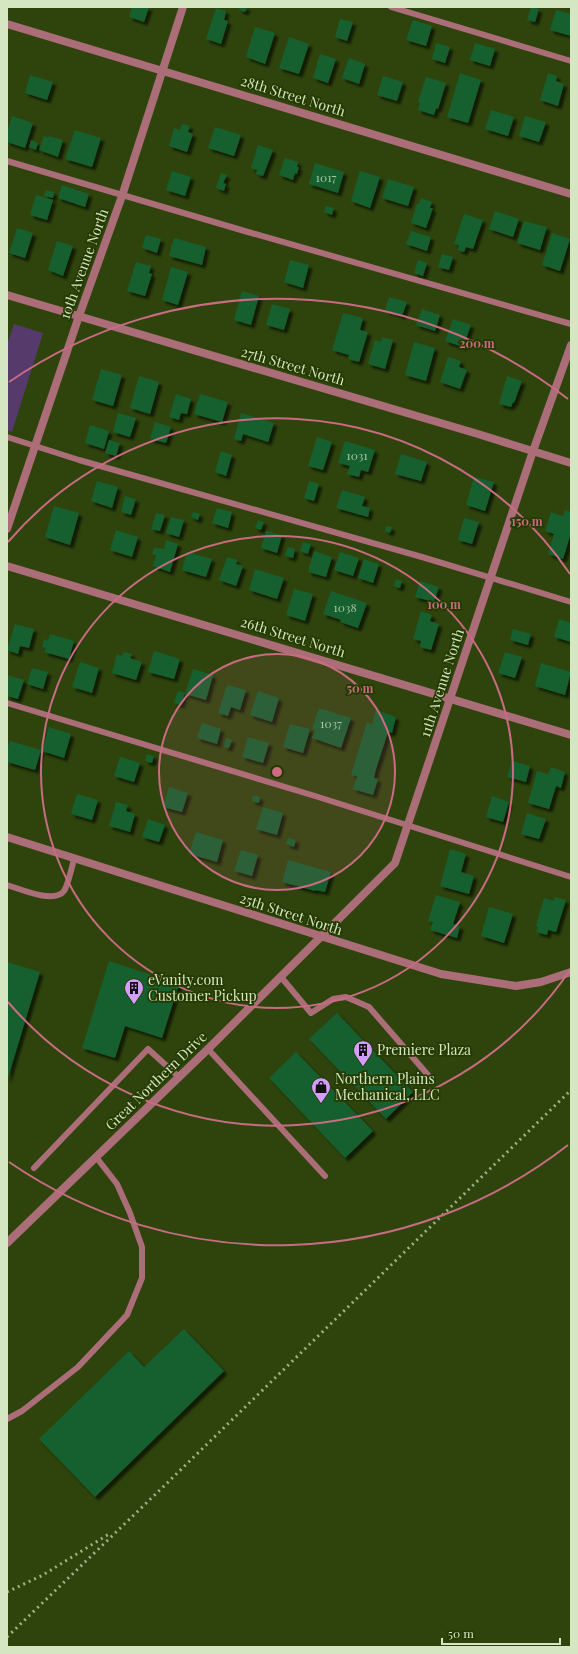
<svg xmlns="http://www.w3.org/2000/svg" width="578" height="1654" viewBox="0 0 578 1654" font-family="'Playfair Display',serif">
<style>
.green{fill:#553a6b}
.building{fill:#195f2d;filter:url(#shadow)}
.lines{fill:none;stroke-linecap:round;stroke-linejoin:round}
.service{stroke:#ab6d78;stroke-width:6}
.minor{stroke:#ab6d78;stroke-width:8}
.tertiary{stroke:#ab6d78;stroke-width:8}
.rail{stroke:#9fb287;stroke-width:3;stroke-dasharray:2 4;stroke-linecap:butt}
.ring{fill:none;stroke:#ca6b84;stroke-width:2}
.labels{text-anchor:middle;stroke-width:3.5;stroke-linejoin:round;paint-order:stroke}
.number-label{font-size:12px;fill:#a6c59d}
.street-label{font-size:14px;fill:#d5e7c2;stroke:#243a00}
.poi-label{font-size:14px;fill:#d5e7c2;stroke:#243a00;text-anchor:start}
.centre{fill:#ca6b84;stroke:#243a00;stroke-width:2}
.ring-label{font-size:12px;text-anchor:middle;font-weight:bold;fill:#ca6b84;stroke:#243a00;stroke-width:3.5;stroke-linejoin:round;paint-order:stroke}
</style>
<defs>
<filter id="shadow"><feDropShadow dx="3.5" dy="3.5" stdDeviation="1" flood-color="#0009"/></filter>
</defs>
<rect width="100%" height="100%" fill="#2e440c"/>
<polygon class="green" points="14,324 43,333 12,432 7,430 7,344"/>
<g class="building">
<polygon points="132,7 149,7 144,22 129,17"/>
<polygon points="240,7 247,7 245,12 239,10"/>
<polygon points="531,7 539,9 535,22 527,20"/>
<polygon points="216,8 226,11 224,20 228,21 221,44 206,39"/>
<polygon points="556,10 571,14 571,36 550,30"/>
<polygon points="340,19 353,22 347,41 335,37"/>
<polygon points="413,20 432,26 426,46 406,40"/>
<polygon points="255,27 275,33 265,64 246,57"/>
<polygon points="289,37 309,44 299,74 279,68"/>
<polygon points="436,43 450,47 445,63 432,59"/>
<polygon points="475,43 495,49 490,66 470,60"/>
<polygon points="320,54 336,59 328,83 313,78"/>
<polygon points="349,58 365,64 359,84 342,78"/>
<polygon points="460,73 481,80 468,123 447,117"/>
<polygon points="548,73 557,76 556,81 564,84 558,106 540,100"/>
<polygon points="30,75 53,82 47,100 25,93"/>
<polygon points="383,76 403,82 397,101 377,95"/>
<polygon points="426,77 446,83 438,109 436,108 434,115 418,110 420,103 418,102"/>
<polygon points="491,110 514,117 508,136 485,129"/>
<polygon points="12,116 33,123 25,148 7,142 7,132"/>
<polygon points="525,116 546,122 539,142 519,136"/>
<polygon points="182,124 190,126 188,132 193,134 187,152 169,146 174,128 180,130"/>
<polygon points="215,127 241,135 234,156 208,148"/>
<polygon points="75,130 101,138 92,167 65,159"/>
<polygon points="44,136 48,138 49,136 63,140 58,157 39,150"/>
<polygon points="31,140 38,143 36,150 29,147"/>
<polygon points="258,145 273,150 263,176 256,174 257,170 251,168"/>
<polygon points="285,158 298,162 297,167 299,167 297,174 295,173 293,180 279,175"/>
<polygon points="315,163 344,172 338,193 309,184"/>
<polygon points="172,171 191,177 185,196 166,190"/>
<polygon points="360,171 380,177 370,208 351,201"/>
<polygon points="221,173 227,175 223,183 226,184 224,191 216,188"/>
<polygon points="388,179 414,187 408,206 382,198"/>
<polygon points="62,185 89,194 85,207 58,198"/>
<polygon points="46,190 54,192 53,198 44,196"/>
<polygon points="36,195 53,200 47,220 30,215"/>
<polygon points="421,198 432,202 430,208 433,208 426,228 411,223 417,204 419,204"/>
<polygon points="326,206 334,208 332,215 324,212"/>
<polygon points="495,211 519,219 513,237 489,229"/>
<polygon points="464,214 483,220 473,249 466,247 464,252 458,250 459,245 454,244"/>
<polygon points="524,221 547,227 540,250 517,243"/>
<polygon points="17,228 33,233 25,258 9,253"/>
<polygon points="411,231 431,237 427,251 406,244"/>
<polygon points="552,233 570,239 560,271 542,265"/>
<polygon points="146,235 161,239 157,253 142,248"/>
<polygon points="174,238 206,247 202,265 169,256"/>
<polygon points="57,241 73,246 63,276 48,270"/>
<polygon points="442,254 453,257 449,270 438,267"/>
<polygon points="290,260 309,265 303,288 284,282"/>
<polygon points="418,260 427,263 423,276 414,273"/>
<polygon points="136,262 151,266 149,273 152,274 145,296 127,291"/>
<polygon points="171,267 188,272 178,305 162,300"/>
<polygon points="242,291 259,296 251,325 234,320"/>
<polygon points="389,297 407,302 402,316 385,310"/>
<polygon points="272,304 290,309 284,330 266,325"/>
<polygon points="422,309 440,315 435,331 416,325"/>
<polygon points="343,313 363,318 360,330 368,332 359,362 348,359 349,355 332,350"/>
<polygon points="453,319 471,325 463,347 445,341"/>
<polygon points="382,337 393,340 385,369 368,364 375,340 381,342"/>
<polygon points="414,342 435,348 426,381 405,375"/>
<polygon points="448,357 461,361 459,367 467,370 460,389 440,382"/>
<polygon points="101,369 122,375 113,406 92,400"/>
<polygon points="139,376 159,382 150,414 130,408"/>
<polygon points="507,376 522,381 514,403 513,402 511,407 499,404"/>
<polygon points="176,394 191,399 187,414 181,413 179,420 169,417"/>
<polygon points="200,394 228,402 222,422 194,414"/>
<polygon points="118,413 136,418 130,437 113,432"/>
<polygon points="241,413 274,423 268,442 243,434 241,441 234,439"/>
<polygon points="155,422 171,427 166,443 150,439"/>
<polygon points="90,425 109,431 104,449 85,443"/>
<polygon points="317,437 332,442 323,470 308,466"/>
<polygon points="109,440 120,443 116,456 105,453"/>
<polygon points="345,441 375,450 368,472 361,470 359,477 347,474 350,466 338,463"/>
<polygon points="221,451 232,455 226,476 215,472"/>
<polygon points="401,454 427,462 421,481 395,474"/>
<polygon points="474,477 494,482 485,511 466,505"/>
<polygon points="97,481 118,487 112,508 91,501"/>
<polygon points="309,481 319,484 314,501 304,498"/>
<polygon points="342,490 365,497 362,506 370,508 368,517 336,508"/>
<polygon points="125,496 136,499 131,515 121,512"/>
<polygon points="54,506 79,513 70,545 45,537"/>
<polygon points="217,508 232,512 228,528 212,523"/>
<polygon points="565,510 571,512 571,533 563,559 548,554 554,534 545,531 551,512 563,516"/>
<polygon points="193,512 200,514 198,520 191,517"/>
<polygon points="156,513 165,515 160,531 151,529"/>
<polygon points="171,517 184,520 179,537 166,533"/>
<polygon points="464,518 479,522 472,544 458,540"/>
<polygon points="258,520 264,522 261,530 255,528"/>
<polygon points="386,526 392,527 390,533 385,531"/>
<polygon points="116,530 138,537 132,557 110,550"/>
<polygon points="266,531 282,535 277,553 261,548"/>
<polygon points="166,540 178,544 170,572 153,566 156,555 152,554 154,548 164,549"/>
<polygon points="303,542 311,544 308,554 300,551"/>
<polygon points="288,547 295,549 293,558 285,556"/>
<polygon points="314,551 332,557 326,577 308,572"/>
<polygon points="187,552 212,559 206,577 182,570"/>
<polygon points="340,552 359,558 353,576 334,570"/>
<polygon points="227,557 237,560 236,564 243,566 236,586 219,580"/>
<polygon points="364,559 379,564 373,583 358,578"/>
<polygon points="255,569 284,578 277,599 249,590"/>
<polygon points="396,579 402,581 400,588 394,586"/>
<polygon points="420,581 439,587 434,602 415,597"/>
<polygon points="294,589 313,594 305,621 286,615"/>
<polygon points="331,591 367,603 358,628 340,622 341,620 323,614"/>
<polygon points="421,611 432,615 430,621 439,624 431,650 420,647 421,641 413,639"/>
<polygon points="559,619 571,623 571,642 554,637"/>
<polygon points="15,624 34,629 29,648 20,646 18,654 7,650"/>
<polygon points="513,629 531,634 528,645 510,640"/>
<polygon points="50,634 74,641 69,659 44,652 46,648 42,647 44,639 48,641"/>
<polygon points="154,651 180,659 174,679 148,672"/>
<polygon points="124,652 132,654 130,658 142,662 136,680 112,673 117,654 122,656"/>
<polygon points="505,652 522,657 515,678 498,673"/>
<polygon points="80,662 99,668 92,693 72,687"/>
<polygon points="541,663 571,672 565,695 535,686"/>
<polygon points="32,668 48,672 43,689 27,684"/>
<polygon points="193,669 213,675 206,700 185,694"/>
<polygon points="7,675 24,680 18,699 7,696"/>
<polygon points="227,685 246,690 240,710 231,707 228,716 218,713"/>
<polygon points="178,691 185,693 181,705 174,703"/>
<polygon points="258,691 279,698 272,722 250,715"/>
<polygon points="319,708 351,718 341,748 312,738 315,730 312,729"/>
<polygon points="376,710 396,717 392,733 388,732 376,769 374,778 378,779 373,795 353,789 357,776 351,775 367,722 372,724"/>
<polygon points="202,723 221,729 217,744 197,738"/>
<polygon points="290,724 310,729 303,753 283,747"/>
<polygon points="49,727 71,734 64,758 42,751"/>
<polygon points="248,737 269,743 263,763 242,757"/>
<polygon points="226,738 232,740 229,748 224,747"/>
<polygon points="10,741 41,750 35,770 7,762 7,749"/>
<polygon points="147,754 154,756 152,763 145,761"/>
<polygon points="120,757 140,763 134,782 114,776"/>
<polygon points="512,761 530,766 526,782 507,777"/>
<polygon points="551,767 565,772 561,788 556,786 549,809 528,803 537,771 548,774"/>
<polygon points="169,787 188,793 182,812 163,807"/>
<polygon points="77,794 98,800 92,820 71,814"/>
<polygon points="253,795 260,797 259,803 252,801"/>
<polygon points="492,796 509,802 503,822 486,817"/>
<polygon points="116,802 128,805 126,811 135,814 130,832 109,826"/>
<polygon points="263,807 283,813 277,835 256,829"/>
<polygon points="527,813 546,819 539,839 521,834"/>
<polygon points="148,819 165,825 159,842 142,837"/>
<polygon points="196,832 223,840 217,862 189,854"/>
<polygon points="288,838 296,840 294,847 286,844"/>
<polygon points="450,849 466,854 461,872 474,876 469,894 440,886"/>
<polygon points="241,850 258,855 252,876 234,871"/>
<polygon points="288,860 331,872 325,892 315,890 315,891 282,882"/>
<polygon points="436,895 460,902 453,924 460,926 457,938 430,930 433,922 428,921"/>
<polygon points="555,897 566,900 556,932 548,930 547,935 536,932 538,927 536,926 544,898 554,901"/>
<polygon points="489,907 513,914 504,943 481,936"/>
<polygon points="109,961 179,984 162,1038 125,1026 115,1058 82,1048"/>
<polygon points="7,962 40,972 7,1081"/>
<polygon points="337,1013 413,1092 386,1119 309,1039"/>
<polygon points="296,1052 373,1131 345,1158 269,1078"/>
<polygon points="184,1329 224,1371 95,1497 39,1439 129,1351 144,1367"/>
</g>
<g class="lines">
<g class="service">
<polyline points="391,7 571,61"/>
<polyline points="7,161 248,232 571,324"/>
<polyline points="7,437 79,460 422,557 571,602"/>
<polyline points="7,703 315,796 571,877"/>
<path d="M7 885C20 889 54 904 64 891 68 885 72 867 74 859"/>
<polyline points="281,977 311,1013 333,999 346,997 369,1007 428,1075"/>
<polyline points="208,1049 325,1176"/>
<polyline points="34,1168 148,1049 179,1077"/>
<polyline points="7,1419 22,1411 78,1367 127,1315 142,1278 142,1247 130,1213 117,1184 96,1157"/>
</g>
<g class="minor">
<polyline points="7,24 571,194"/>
<polyline points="7,295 478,434 571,463"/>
<polyline points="7,529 79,316 122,196 183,7"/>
<polyline points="7,566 571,735"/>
<polyline points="7,1243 208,1049 395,863 533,451 571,345"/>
</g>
<polyline class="tertiary" points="7,837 441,974 516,986 541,982 571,972"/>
<g class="rail">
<polyline points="7,1592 43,1575 109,1534"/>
<polyline points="7,1637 163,1487 571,1090"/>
</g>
</g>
<circle cx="277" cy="772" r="118" fill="#ca6b84" fill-opacity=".12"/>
<g class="ring">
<circle cx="277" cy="772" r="118"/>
<circle cx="277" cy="772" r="236"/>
<path d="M570 970A354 354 0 0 1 8 1002M8 542A354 354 0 0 1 570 574"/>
<path d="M568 1145A473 473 0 0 1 9 1162M9 382A473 473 0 0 1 568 399"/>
</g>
<defs>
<symbol id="building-pin" viewBox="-11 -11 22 30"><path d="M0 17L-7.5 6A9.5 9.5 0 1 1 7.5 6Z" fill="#d29dfd" stroke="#243a00"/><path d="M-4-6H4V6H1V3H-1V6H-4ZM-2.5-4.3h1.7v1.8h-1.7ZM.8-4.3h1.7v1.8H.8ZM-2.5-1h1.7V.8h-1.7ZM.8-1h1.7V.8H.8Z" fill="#111"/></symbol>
<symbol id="shop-pin" viewBox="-11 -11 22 30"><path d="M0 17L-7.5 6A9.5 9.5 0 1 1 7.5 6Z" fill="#d29dfd" stroke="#243a00"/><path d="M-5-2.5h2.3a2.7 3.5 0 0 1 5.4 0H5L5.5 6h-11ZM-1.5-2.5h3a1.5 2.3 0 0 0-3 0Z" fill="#111"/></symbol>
</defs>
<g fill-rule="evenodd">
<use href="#building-pin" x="123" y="977" width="22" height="30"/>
<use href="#building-pin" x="352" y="1039" width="22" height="30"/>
<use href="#shop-pin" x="310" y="1076" width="22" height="30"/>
</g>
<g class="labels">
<g class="number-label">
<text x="326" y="182">1017</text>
<text x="357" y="460">1031</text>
<text x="345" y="612">1038</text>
<text x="331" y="728">1037</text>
</g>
<g class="street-label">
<text transform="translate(293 96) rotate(17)" y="5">28th Street North</text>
<text transform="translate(84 264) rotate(-70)" y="5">10th Avenue North</text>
<text transform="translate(293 366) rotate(16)" y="5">27th Street North</text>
<text transform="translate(293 637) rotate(17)" y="5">26th Street North</text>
<text transform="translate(442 683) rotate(-72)" y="5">11th Avenue North</text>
<text transform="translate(291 914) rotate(18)" y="5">25th Street North</text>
<text transform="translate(156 1081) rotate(-44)" y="5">Great Northern Drive</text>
</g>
<g class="poi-label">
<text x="148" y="985">eVanity.com<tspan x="148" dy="16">Customer Pickup</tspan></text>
<text x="377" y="1055">Premiere Plaza</text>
<text x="335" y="1084">Northern Plains<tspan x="335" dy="16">Mechanical, LLC</tspan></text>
</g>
</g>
<circle cx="277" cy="772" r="6" class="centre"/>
<g class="ring-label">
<text x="477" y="348">200 m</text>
<text x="527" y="526">150 m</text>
<text x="444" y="609">100 m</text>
<text x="360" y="693">50 m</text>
</g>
<rect width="578" height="1654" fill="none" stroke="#d5e7c2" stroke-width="16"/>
<path d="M442 1638v6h118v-6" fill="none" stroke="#d5e7c2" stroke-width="2"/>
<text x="448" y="1638" font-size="12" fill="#d5e7c2" stroke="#243a00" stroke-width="3" paint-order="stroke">50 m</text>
</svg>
